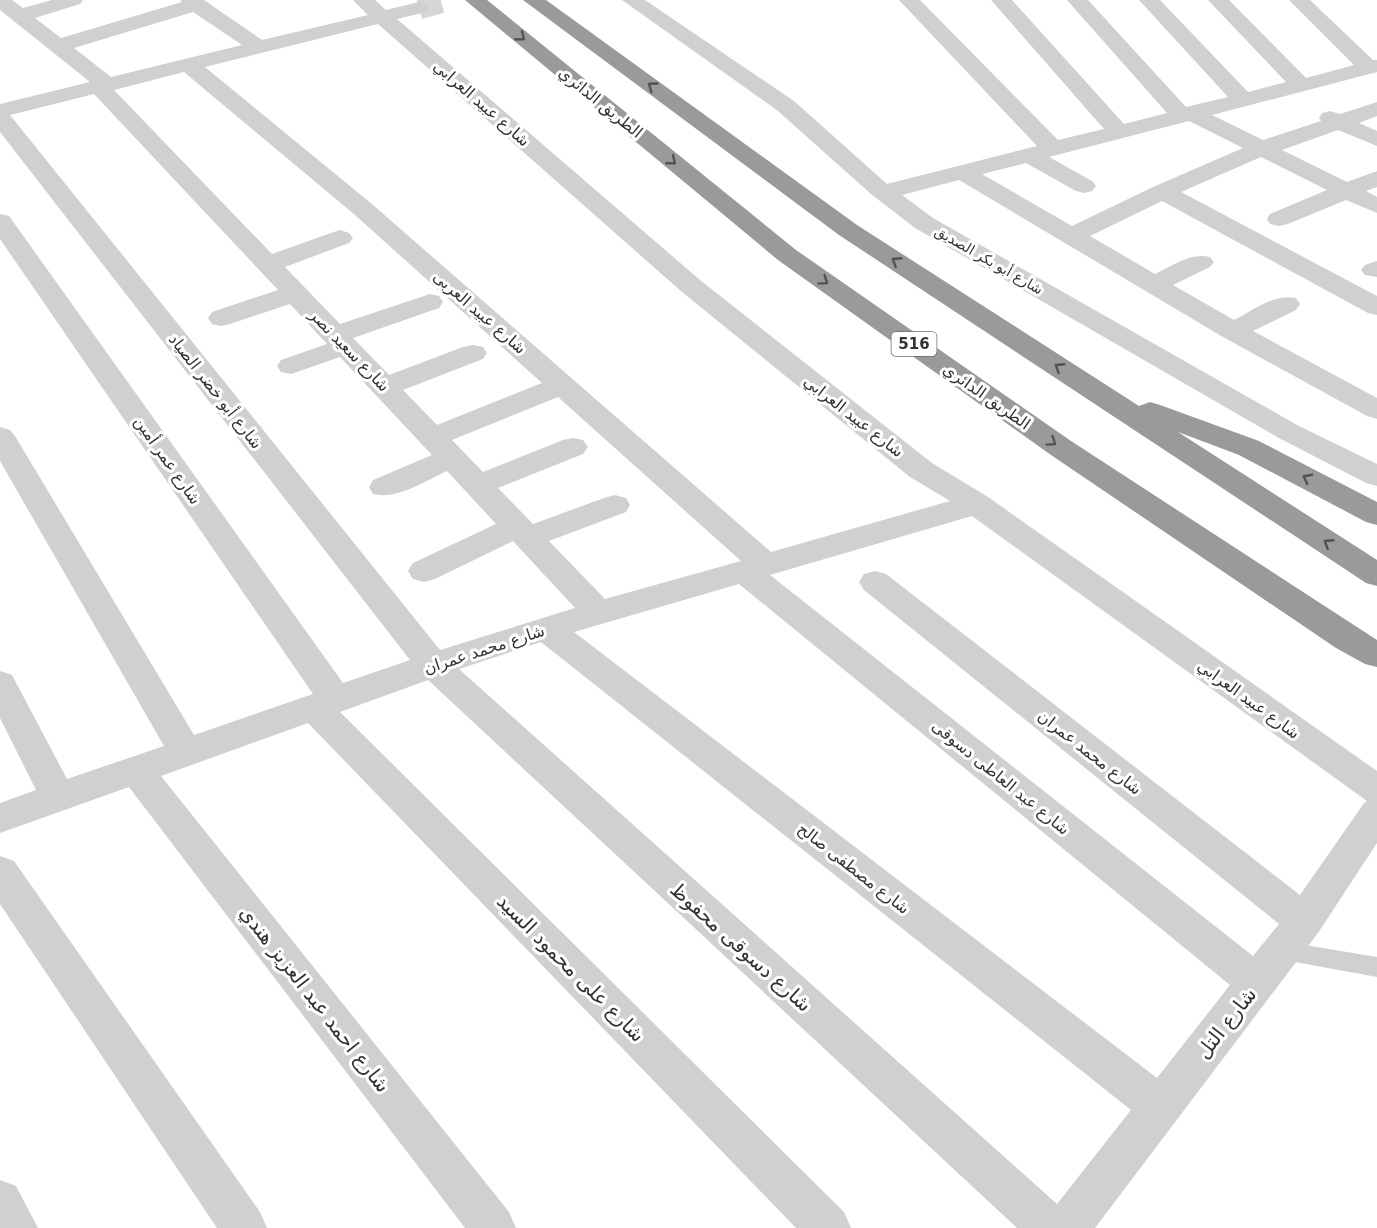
<svg xmlns="http://www.w3.org/2000/svg" width="1377" height="1228" viewBox="0 0 1377 1228" font-family="'DejaVu Sans','Noto Naskh Arabic',sans-serif">
<style>
.lines{fill:none;stroke-linecap:round;stroke-linejoin:round}
.minor-tunnel{stroke:#d6d6d6;stroke-width:23;stroke-dasharray:23 11;stroke-linecap:butt}
.service{fill:#d0d0d0;fill-rule:evenodd}
.minor{fill:#d0d0d0;fill-rule:evenodd}
.motorway{fill:#9a9a9a;fill-rule:evenodd}
.oneway{stroke:#525252}
.labels{text-anchor:middle;stroke-width:6;stroke-linejoin:round;paint-order:stroke}
.far-street-label{font-size:14px;fill:#333;stroke:#fff}
.shield{fill:#fff;stroke:#707070;stroke-width:1.5}
.shield-label{font-size:15px;font-weight:bold;fill:#333}
.street-label{font-size:16px;fill:#333;stroke:#fff}
.near-street-label{font-size:20px;fill:#333;stroke:#fff}
</style>
<rect width="100%" height="100%" fill="#fff"/>
<g class="lines">
<polyline class="minor-tunnel" points="419,8 447,0"/>
<polygon class="service" points="1281,941 1377,957 1377,977 1273,958 1269,951 1273,944"/>
<g class="minor">
<path d="M0 0H12L23 8 52 0H83L80 4 35 18 61 38 182 2 180 0H204L262 40 368 15 353 0H375L386 10 419 2 426 4 429 8 426 12 397 19 700 280 932 463 988 497 1377 771V843L1318 933 1095 1228H1017L428 680 340 712 844 1212 851 1228H796L308 723 161 776 509 1212 516 1228H465L129 787 0 833V803L36 790 0 718V671L12 675 67 779 164 746 0 461V427L10 430 15 436 194 735 313 694 0 239V214L9 216 343 683 410 660 0 132V104L90 82 0 10ZM193 12 242 45 111 77 74 48ZM378 24 682 292 910 477 950 501 771 552 373 205 205 67ZM184 72 355 215 542 383 437 425 403 390 483 359 487 353 483 347 473 345 463 347 389 375 353 338 439 308 443 302 439 296 430 294 340 324 285 267 349 243 353 238 349 233 340 230 331 233 272 254 114 90ZM94 94 278 290 212 312 208 318 212 324 221 326 230 324 290 304 327 344 281 360 277 366 281 372 291 374 340 357 432 455 373 480 369 487 373 494C397 500 425 481 447 471L496 524 413 563 408 571 413 579 424 582 435 579 513 541 575 608 440 650 10 115ZM558 397 741 561 605 599 549 541 626 512 630 505 626 498 615 495 604 498 533 524 498 488 583 454 588 447 583 440 573 438 563 440 483 472 452 440ZM972 516 1367 801 1364 803 1300 895 886 574 875 571 864 574 859 582 864 590 1279 924 1253 956 770 575ZM739 584 1230 985 1157 1078 574 632ZM541 642 1131 1110 1057 1204 459 669Z"/>
<path d="M622 0H645L794 101 887 184 1037 146 899 0H920L1058 140 1104 129 991 0H1012L1124 124 1167 113 1067 0H1088L1186 107 1228 97 1139 0H1160L1248 92 1286 82 1208 0H1229L1306 78 1354 65 1289 0H1310L1373 60H1377V72L1212 115 1263 140 1321 121 1319 118 1322 113 1330 111 1340 114 1377 102V116L1359 123 1377 131V146L1338 130 1282 150 1347 182 1377 171V187L1366 191 1377 197V213L1346 200 1288 224 1279 226 1270 224 1267 219 1270 214 1327 190 1261 157 1181 192 1377 296V315L1368 313 1162 201 1090 236 1155 274C1172 266 1191 252 1210 257L1214 262 1210 267 1173 285 1234 320C1252 311 1275 293 1296 298L1300 304 1296 310 1253 331 1377 398V419L1367 416 1223 337 959 180 902 195 933 218 1299 426 1377 464V486L1366 483 1279 438 915 228 871 194 778 111ZM1189 121 1243 148 1153 187 1072 226 982 174 1026 163 1076 191 1084 193 1092 191 1096 186 1092 181 1049 157Z"/>
<polygon points="1377,261 1377,277 1365,275 1361,270 1365,265"/>
<polygon points="0,856 14,861 260,1212 267,1228 217,1228 0,904"/>
<polygon points="0,1180 16,1186 38,1228 0,1228"/>
</g>
<g class="motorway">
<polygon points="465,0 487,0 796,250 1071,441 1377,640 1377,667 1365,664 1336,648 1051,455 778,260"/>
<polygon points="523,0 546,0 857,225 1139,406 1150,402 1160,405 1259,441 1377,502 1377,525 1366,522 1239,455 1178,432 1377,560 1377,586 1366,583 839,235"/>
</g>
</g>
<defs><path id="oneway-chevron" d="M-2-3.5L2.5 0L-2 3.5" fill="none" stroke-width="1.6" stroke-linecap="round" stroke-linejoin="round" transform="scale(1.5)"/></defs>
<g class="oneway">
<use href="#oneway-chevron" transform="translate(521 37) rotate(39)"/>
<use href="#oneway-chevron" transform="translate(652 86) rotate(-144)"/>
<use href="#oneway-chevron" transform="translate(672 161) rotate(39)"/>
<use href="#oneway-chevron" transform="translate(896 261) rotate(-147)"/>
<use href="#oneway-chevron" transform="translate(824 281) rotate(35)"/>
<use href="#oneway-chevron" transform="translate(1059 367) rotate(-147)"/>
<use href="#oneway-chevron" transform="translate(1052 442) rotate(35)"/>
<use href="#oneway-chevron" transform="translate(1307 478) rotate(-152)"/>
<use href="#oneway-chevron" transform="translate(1328 543) rotate(-147)"/>
</g>
<g class="labels">
<g class="far-street-label">
<text transform="translate(989 260) rotate(30)" y="5">شارع أبو بكر الصديق</text>
</g>
<rect class="shield" x="891.5" y="332" width="45" height="24" rx="4.5"/>
<g class="shield-label">
<text x="914" y="349">516</text>
</g>
<g class="street-label">
<text transform="translate(601 102) rotate(39)" y="6">الطريق الدائري</text>
<text transform="translate(482 103) rotate(41)" y="6">شارع عبيد العرابي</text>
<text transform="translate(480 312) rotate(41)" y="6">شارع عبيد العربى</text>
<text transform="translate(350 350) rotate(46)" y="6">شارع سعيد نصر</text>
<text transform="translate(216 391) rotate(52)" y="6">شارع أبو خضر الصياد</text>
<text transform="translate(987 396) rotate(35)" y="6">الطريق الدائري</text>
<text transform="translate(854 416) rotate(38)" y="6">شارع عبيد العرابي</text>
<text transform="translate(168 460) rotate(55)" y="6">شارع عمر أمين</text>
<text transform="translate(484 649) rotate(-18)" y="6">شارع محمد عمران</text>
<text transform="translate(1249 699) rotate(36)" y="6">شارع عبيد العرابي</text>
<text transform="translate(1090 752) rotate(38)" y="6">شارع محمد عمران</text>
<text transform="translate(1001 777) rotate(39)" y="6">شارع عبد العاطى دسوقى</text>
<text transform="translate(854 868) rotate(38)" y="6">شارع مصطفى صالح</text>
</g>
<g class="near-street-label">
<text transform="translate(741 947) rotate(42)" y="7">شارع دسوقى محفوظ</text>
<text transform="translate(571 968) rotate(45)" y="7">شارع على محمود السيد</text>
<text transform="translate(315 999) rotate(52)" y="7">شارع احمد عبد العزيز هندي</text>
<text transform="translate(1226 1023) rotate(-52)" y="7">شارع التل</text>
</g>
</g>
</svg>
